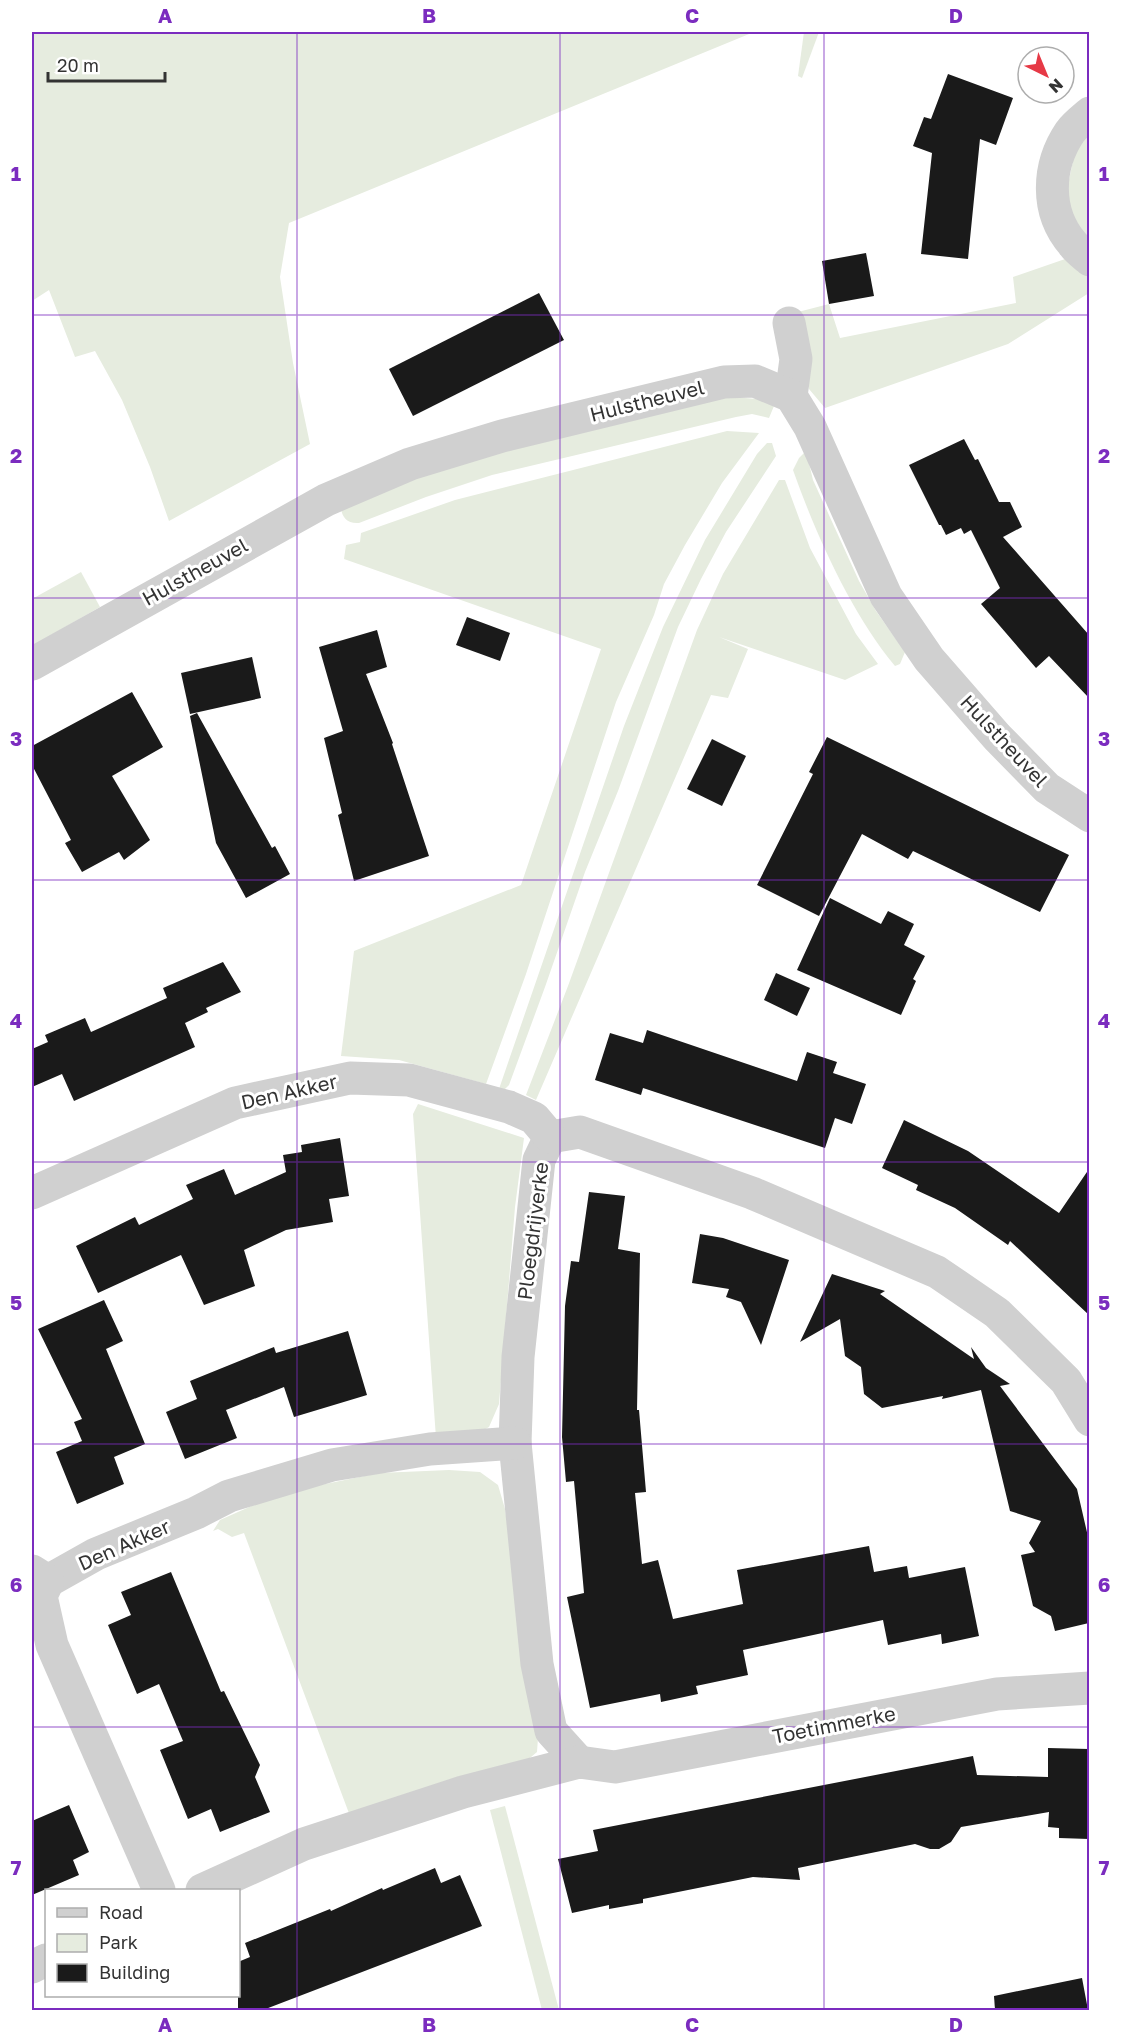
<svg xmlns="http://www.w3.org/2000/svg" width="1121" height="2042" viewBox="0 0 1121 2042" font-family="'Golos Text',sans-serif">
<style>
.green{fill:#e6ecdf}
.building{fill:#1a1a1a}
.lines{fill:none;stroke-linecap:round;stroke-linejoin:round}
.street{stroke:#d0d0d0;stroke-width:33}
.grid{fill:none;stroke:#7b2cbf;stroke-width:1.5;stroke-opacity:0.55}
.labels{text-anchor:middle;stroke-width:6;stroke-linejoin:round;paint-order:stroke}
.street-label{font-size:20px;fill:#333;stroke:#fff}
.neatline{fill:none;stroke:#7b2cbf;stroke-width:2}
.grid-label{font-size:20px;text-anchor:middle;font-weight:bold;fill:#7b2cbf}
</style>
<rect width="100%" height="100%" fill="#fff"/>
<g class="green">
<polygon points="32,32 754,32 289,223 280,277 293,363 310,444 169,521 150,467 122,400 95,351 75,357 49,290 32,301"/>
<polygon points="804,32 819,32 802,78 798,76"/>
<polygon points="1089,133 1089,239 1064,204 1075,151"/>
<polygon points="1068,258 1089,278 1089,293 1008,344 825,408 809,389 798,312 829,304 840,338 1016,303 1013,277"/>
<path d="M731 397 758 399 774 406 769 418 752 414 736 417 492 475 426 497 359 523C348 524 342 518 341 508L421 476 499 452 698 401Z"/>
<polygon points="727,431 759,433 722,483 685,545 664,584 654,615 616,702 526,974 486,1084 399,1060 341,1056 354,951 521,885 601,649 344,559 346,545 360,542 361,533 455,500"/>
<polygon points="767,443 772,443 776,456 726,532 701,579 678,627 618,791 585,872 545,987 509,1085 505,1089 499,1089 624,726 663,627 705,540 757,454"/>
<path d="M806 451 813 480 859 581 876 611 905 652 900 664 895 666C851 613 816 535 793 470L799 458Z"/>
<polygon points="779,480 785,480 810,548 856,634 878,664 845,680 719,637 748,649 728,698 711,695 536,1100 526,1095 568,986 697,630 723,574"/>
<polygon points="81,572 100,607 32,646 32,599"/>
<polygon points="418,1104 524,1138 515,1207 499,1404 489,1427 471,1437 436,1438 413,1114"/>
<polygon points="449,1470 480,1472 498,1485 505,1509 538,1738 537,1752 525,1762 350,1816 244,1533 232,1537 218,1529 213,1531 220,1520 256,1504 296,1490 379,1473"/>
<polygon points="505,1806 559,2010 542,2010 490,1810"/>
</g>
<g class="building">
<polygon points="948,74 1013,98 996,145 980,139 968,259 921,254 932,153 913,146 924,117 931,119"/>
<polygon points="866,253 874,296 829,304 822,261"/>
<polygon points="539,293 564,340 413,416 389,369"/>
<polygon points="964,439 975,460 978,459 999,502 1010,502 1022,527 1003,537 1089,635 1089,698 1049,656 1036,668 981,604 1000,588 971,530 964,534 961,528 946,535 941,525 939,525 909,465"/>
<polygon points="467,617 510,633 500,661 456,645"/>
<polygon points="377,630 387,667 366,674 393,743 392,744 429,856 354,881 338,815 342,813 324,738 343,731 319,647"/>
<polygon points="252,657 261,698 190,714 181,673"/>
<polygon points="132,692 163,747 112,776 150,840 124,860 119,852 82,872 65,843 71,840 32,765 32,746"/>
<polygon points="197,713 272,848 275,846 290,874 246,898 216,843 190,716"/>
<polygon points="827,737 1069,855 1040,912 913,851 908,859 862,834 819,916 757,885 813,774 809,772"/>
<polygon points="712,739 746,756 722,806 687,789"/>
<polygon points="830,898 881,924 888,911 914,924 904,945 925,956 913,979 916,981 901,1015 797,970"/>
<polygon points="223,962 241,992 206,1008 208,1012 185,1023 195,1047 74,1101 62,1074 32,1087 32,1049 48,1042 45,1035 85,1018 91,1032 167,998 163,988"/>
<polygon points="776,973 810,988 797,1016 764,1000"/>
<polygon points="647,1030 797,1081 807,1052 837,1062 833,1073 866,1084 852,1124 835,1118 825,1148 643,1088 641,1095 595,1080 610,1033 643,1043"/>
<polygon points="904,1120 968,1151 1059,1213 1089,1169 1089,1315 1010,1241 1008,1245 955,1208 916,1190 918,1185 882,1168"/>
<polygon points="340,1138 349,1196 329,1199 333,1222 286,1230 244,1250 255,1286 204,1305 181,1255 98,1293 76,1246 135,1217 139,1225 193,1199 186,1185 224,1169 235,1195 286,1172 283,1155 302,1152 301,1145"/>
<polygon points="589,1192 625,1196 618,1249 640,1253 637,1410 639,1410 646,1492 635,1493 642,1564 658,1560 673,1619 743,1604 737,1570 869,1546 874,1572 907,1566 909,1578 965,1567 979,1636 942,1644 941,1634 888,1645 883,1620 743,1650 748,1675 696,1686 698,1694 661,1702 660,1694 590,1708 567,1597 584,1593 574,1481 566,1482 562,1437 565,1306 571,1261 579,1262"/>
<polygon points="700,1234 723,1238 789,1260 761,1345 741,1302 726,1297 729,1289 692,1283"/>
<polygon points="832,1274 885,1291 880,1294 974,1359 971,1347 986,1368 1010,1384 1000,1386 1077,1489 1089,1541 1089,1623 1055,1631 1051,1616 1033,1606 1021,1555 1035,1552 1029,1543 1041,1521 1010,1511 981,1390 942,1399 943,1396 882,1408 864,1394 861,1367 845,1356 840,1319 800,1342"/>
<polygon points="104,1300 123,1341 106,1349 145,1444 114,1457 124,1484 77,1504 56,1452 82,1441 74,1422 82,1419 38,1329"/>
<polygon points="348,1331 367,1395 294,1417 284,1387 226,1410 237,1438 185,1459 166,1412 197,1399 190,1381 274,1347 276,1353"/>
<polygon points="171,1572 221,1692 224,1691 260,1765 255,1777 270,1812 220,1832 211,1809 188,1819 160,1750 183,1741 159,1684 137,1694 108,1625 131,1615 121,1592"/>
<polygon points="1048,1748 1089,1749 1089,1839 1059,1838 1059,1828 1048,1827 1049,1812 961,1827 951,1842 939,1849 930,1849 915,1844 798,1868 800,1880 753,1877 643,1899 643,1903 609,1909 609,1905 572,1913 558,1859 598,1851 593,1830 973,1756 977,1775 1048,1777"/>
<polygon points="69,1805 89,1852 73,1860 79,1875 32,1895 32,1821"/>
<polygon points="435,1868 441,1883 460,1875 482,1926 263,2010 238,2010 238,1962 250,1957 245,1943 330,1909 331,1911 382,1888 383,1890"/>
<polygon points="1082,1978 1088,2010 995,2010 994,1996"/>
</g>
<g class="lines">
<g class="street">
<path d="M1090 113C1083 119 1075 125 1070 132 1047 166 1045 212 1073 244 1077 250 1084 255 1090 260"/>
<polyline points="789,323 796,359 791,396"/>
<polyline points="32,664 326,500 410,464 502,436 724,382 755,381 791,396 810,427 886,596 929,659 997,737 1047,788 1090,816"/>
<polyline points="550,1137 539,1160 518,1357 515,1443 537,1664 551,1731 579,1762"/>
<polyline points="550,1137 580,1132 752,1193 937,1272 997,1313 1066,1381 1090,1420"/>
<polyline points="32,1193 235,1103 350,1078 409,1080 509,1107 534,1118 550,1137"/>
<polyline points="32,1571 48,1581 96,1554 196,1513 229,1496 332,1465 430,1449 515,1443"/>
<polyline points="48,1581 41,1596 52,1645 159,1890"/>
<polyline points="202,1890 304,1844 463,1792 579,1762 615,1767 997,1694 1090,1688"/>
<polyline points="32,1967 46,1960"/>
</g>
</g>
<path class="grid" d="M297 32V2010M560 32V2010M824 32V2010M32 315H1090M32 598H1090M32 880H1090M32 1162H1090M32 1444H1090M32 1727H1090"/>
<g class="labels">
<g class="street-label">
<text transform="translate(647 401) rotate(-14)" y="7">Hulstheuvel</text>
<text transform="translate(195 572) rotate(-29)" y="7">Hulstheuvel</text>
<text transform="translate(1004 741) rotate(47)" y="7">Hulstheuvel</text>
<text transform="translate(289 1092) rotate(-13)" y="7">Den Akker</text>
<text transform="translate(533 1231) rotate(-83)" y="7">Ploegdrijverke</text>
<text transform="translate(124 1545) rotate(-24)" y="7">Den Akker</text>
<text transform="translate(834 1725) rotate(-11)" y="7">Toetimmerke</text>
</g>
</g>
<rect width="1121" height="2042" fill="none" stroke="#ffffff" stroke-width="66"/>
<rect x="45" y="1889" width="195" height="108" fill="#ffffff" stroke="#adadad" stroke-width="1.5"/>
<rect x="57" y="1908" width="30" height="9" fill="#d0d0d0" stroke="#adadad" stroke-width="1.5"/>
<text x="99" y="1919" font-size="18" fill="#333333">Road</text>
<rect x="57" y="1934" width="30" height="18" fill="#e6ecdf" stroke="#adadad" stroke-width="1.5"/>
<text x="99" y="1949" font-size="18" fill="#333333">Park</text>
<rect x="57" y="1964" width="30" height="18" fill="#1a1a1a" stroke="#adadad" stroke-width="1.5"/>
<text x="99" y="1979" font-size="18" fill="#333333">Building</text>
<g transform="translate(1046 75) rotate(137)"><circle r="28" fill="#ffffff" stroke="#adadad" stroke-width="1.5"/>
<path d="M0-4.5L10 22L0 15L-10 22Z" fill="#e63946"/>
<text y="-9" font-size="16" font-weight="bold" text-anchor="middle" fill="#333333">N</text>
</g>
<path d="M48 72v9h117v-9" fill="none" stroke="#333333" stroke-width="3"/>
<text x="57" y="72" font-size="18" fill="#333333" stroke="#ffffff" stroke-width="4.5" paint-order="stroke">20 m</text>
<rect x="33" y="33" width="1055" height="1976" class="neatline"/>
<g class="grid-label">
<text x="165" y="23">A</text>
<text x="429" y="23">B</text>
<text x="692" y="23">C</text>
<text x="956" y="23">D</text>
<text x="16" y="181">1</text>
<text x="1104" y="181">1</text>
<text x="16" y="463">2</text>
<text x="1104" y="463">2</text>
<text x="16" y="746">3</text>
<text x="1104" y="746">3</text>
<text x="16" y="1028">4</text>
<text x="1104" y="1028">4</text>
<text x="16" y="1310">5</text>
<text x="1104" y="1310">5</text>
<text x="16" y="1592">6</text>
<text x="1104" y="1592">6</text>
<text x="16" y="1875">7</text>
<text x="1104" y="1875">7</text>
<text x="165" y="2032">A</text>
<text x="429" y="2032">B</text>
<text x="692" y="2032">C</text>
<text x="956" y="2032">D</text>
</g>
</svg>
